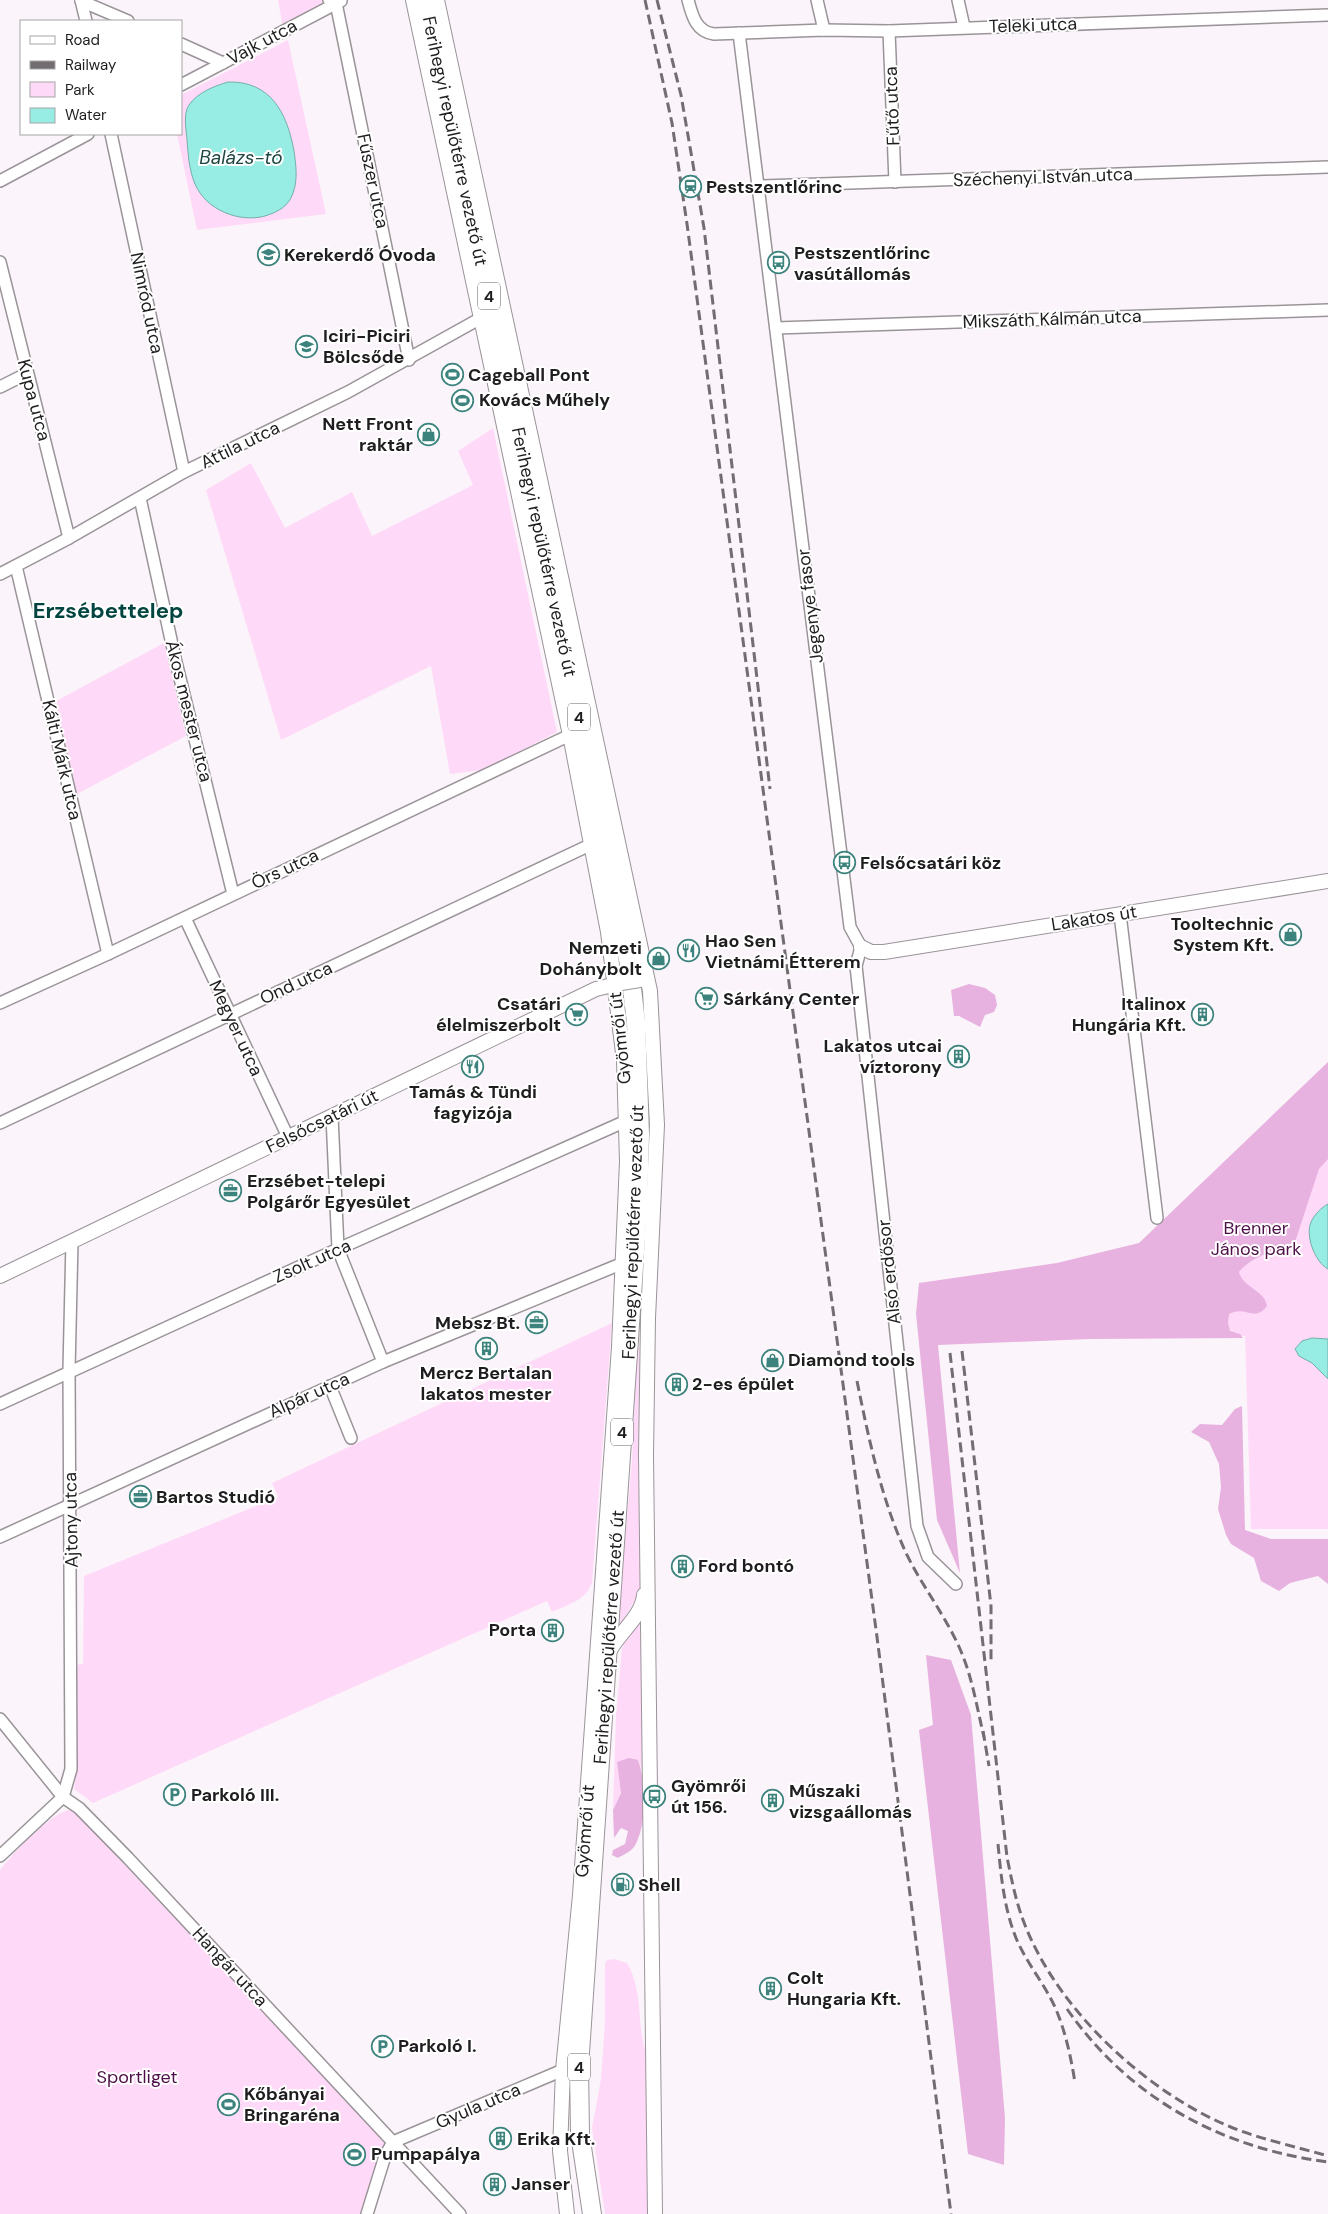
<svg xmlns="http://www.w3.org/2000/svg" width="1328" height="2214" viewBox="0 0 1328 2214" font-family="'DM Sans',sans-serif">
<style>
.green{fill:#ffdaf8}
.forest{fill:#e7b2df}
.water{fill:#97ede4;stroke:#73afa9}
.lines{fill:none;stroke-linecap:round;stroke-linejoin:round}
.minor-casing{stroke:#9a9499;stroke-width:14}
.tertiary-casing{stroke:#9a9499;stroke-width:16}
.primary-casing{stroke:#9a9499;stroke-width:20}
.minor{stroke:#fff;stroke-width:11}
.tertiary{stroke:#fff;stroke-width:14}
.primary{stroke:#fff;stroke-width:18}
.rail{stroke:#716d71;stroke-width:3;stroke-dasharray:10 5;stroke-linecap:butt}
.tertiary-bridge-casing{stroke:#9a9499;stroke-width:16;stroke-linecap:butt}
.tertiary-bridge{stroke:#fff;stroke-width:14}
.labels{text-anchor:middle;stroke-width:4;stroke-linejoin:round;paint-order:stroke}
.shield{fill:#fff;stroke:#626162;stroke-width:1}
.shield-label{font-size:16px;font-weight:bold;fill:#1f1d1f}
.street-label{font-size:18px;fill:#1f1d1f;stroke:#fff}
.poi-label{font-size:18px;font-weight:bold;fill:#1f1d1f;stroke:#fff;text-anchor:start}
.park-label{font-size:18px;fill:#4e1048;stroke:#fff}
.water-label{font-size:19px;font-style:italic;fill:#1e4642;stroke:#fff}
.district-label{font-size:22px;font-weight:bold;fill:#024440;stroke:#fff}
</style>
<rect width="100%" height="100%" fill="#fbf4fa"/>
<g class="green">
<polygon points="278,0 322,0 322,7 283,28"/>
<polygon points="288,40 326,214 197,230 177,134 181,134 181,95"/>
<polygon points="493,428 557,732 483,770 450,774 431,666 281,740 206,490 251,463 285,528 352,492 372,536 473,485 458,451"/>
<polygon points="164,643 186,736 77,794 56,701"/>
<polygon points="1328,1070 1328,1529 1251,1529 1245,1336 1144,1336"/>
<path d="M612 1323 592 1583C585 1601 569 1604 552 1612L547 1601 93 1803 74 1789 76 1775 75 1665 83 1664 84 1576 278 1497 272 1483Z"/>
<polygon points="639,1348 642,1575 641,1590 620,1625 619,1610 632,1460 637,1349"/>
<polygon points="643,1620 643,1772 638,1760 617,1762 621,1792 613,1810 616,1716 622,1649 626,1637"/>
<path d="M68 1810 74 1811 383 2139 385 2142 362 2214H0V1870C13 1853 48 1816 68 1810Z"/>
<path d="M614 1959 627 1963C644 1992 636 2022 646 2053L649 2214H605L592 2128 601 2079 605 2022V1964L607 1960Z"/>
</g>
<g class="forest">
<polygon points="969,984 985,988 995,995 997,1005 994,1012 985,1015 980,1027 959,1016 954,1016 951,990"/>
<path d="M1328 1062V1159L1319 1169 1295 1242C1278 1249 1250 1257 1239 1272 1243 1288 1265 1290 1267 1306 1254 1323 1247 1305 1229 1314L1228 1323 1230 1331 1240 1334 1243 1338 1090 1339 938 1345 960 1573 937 1520 916 1314 919 1283 1057 1263 1139 1243Z"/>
<polygon points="1242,1406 1245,1530 1271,1539 1328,1539 1328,1584 1318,1576 1290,1583 1279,1591 1261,1581 1254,1558 1231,1544 1226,1535 1218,1509 1221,1487 1219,1464 1209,1442 1191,1432 1200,1424 1222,1425 1235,1409"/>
<polygon points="926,1655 951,1660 971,1715 1005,2118 1004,2165 968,2154 919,1730 933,1725"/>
<path d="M629 1758 638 1760C646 1781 647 1828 634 1847 630 1852 623 1855 618 1858L612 1855 613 1850 625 1844 628 1831 621 1828 614 1838 613 1810 621 1793 617 1762Z"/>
</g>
<g class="water">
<path d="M228 82C271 81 287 113 294 151 296 165 298 180 293 193 289 206 278 212 265 216 239 223 206 210 195 184 189 170 188 154 187 139 186 129 183 114 189 105 197 93 214 86 228 82Z"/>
<path d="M1328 1204V1269C1315 1262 1305 1236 1311 1222 1314 1215 1322 1207 1328 1204Z"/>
<polygon points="1312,1338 1328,1339 1328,1379 1312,1363 1299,1356 1295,1349 1302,1341"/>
</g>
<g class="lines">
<defs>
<g id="minor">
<polyline points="81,0 86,21"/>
<polyline points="329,0 336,3 409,360"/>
<path d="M688 0C692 15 696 32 714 34L824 30 889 31 1328 15"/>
<polyline points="817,0 824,30"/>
<polyline points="958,0 964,27"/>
<polyline points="81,1 128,21"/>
<polyline points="889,31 895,182"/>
<polyline points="739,33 850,927 861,947 856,966 917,1526 928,1557 956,1584"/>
<polyline points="181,44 223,63"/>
<polyline points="181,85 341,1"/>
<polyline points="111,134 184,472"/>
<polyline points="0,181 88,134"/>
<polyline points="759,186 1328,167"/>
<polyline points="0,262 69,538"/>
<polyline points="776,328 1328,310"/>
<polyline points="0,387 26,374"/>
<polyline points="140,498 175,658 233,894"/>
<polyline points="16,566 108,954"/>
<polyline points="0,574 69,538 184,472 348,392 481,318"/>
<polyline points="1120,914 1157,1218"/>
<polyline points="185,918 288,1137"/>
<polyline points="0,1003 108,954 570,735"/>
<polyline points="332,1116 338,1249 383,1362"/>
<polyline points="0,1123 592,844"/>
<polyline points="330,1386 351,1438"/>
<polyline points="0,1404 338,1249 626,1121"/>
<polyline points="0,1537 383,1362 623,1263"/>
<polyline points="0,1719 63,1797 79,1808 128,1858 460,2214"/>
<polyline points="0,1856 63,1797 71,1769 69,1370 72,1241"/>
<polyline points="393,2142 563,2070"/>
<polyline points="367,2214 385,2156 393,2142"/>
</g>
<g id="tertiary">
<polyline points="413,0 570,735 608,932 624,1061 627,1161 619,1347 580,1895 563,2070 560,2151 567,2214"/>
<polyline points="437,0 650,991 657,1125 648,1318 646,1455 655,2214"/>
<polyline points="861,947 871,952 884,952 1328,881"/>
<polyline points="0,1276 596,989 621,983"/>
<path d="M609 1652C619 1632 642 1617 644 1595"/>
</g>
<polyline id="primary" points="425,0 582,733 629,964 636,1022 640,1135 638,1208 579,2067 580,2134 592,2214"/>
</defs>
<use href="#minor" class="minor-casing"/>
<use href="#tertiary" class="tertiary-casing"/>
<use href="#primary" class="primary-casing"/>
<use href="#minor" class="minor"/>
<use href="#tertiary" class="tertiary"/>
<use href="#primary" class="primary"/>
<g class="rail">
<polyline points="645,0 672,123 687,224 877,1637 951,2214"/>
<polyline points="657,0 681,95 704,228 770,789"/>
<polyline points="962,1351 991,1606 991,1662"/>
<path d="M950 1353 1007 1857C1012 1882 1017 1907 1027 1930 1062 2014 1149 2094 1233 2128 1264 2140 1297 2147 1328 2156"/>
<path d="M857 1381C869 1440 881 1498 906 1553 922 1586 945 1615 960 1649 972 1676 977 1708 984 1737"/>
<polyline points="983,1731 989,1766"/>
<path d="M998 1844C1001 1876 1004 1908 1016 1938 1026 1962 1043 1982 1054 2005 1065 2029 1071 2057 1075 2083"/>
<path d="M1067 2009C1130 2099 1221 2148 1328 2162"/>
</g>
<defs>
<polyline id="tertiary-bridge" points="621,983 640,980"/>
</defs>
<use href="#tertiary-bridge" class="tertiary-bridge-casing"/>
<use href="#tertiary-bridge" class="tertiary-bridge"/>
</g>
<defs>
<symbol id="station-ring" viewBox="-11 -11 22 22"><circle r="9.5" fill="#fff" stroke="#3c837d" stroke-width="1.5"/><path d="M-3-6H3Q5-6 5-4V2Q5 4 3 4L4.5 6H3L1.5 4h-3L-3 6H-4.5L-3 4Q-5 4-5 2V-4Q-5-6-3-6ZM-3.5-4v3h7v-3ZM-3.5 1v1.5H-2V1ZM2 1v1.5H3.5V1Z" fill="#3c837d"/></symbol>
<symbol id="school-ring" viewBox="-11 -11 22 22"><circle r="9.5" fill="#fff" stroke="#3c837d" stroke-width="1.5"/><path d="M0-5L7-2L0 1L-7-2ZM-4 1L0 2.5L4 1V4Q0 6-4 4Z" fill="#3c837d"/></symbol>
<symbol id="bus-ring" viewBox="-11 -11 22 22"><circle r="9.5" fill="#fff" stroke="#3c837d" stroke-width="1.5"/><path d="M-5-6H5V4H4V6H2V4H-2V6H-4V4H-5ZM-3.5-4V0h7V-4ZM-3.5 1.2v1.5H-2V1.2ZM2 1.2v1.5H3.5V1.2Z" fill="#3c837d"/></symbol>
<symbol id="stadium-ring" viewBox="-11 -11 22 22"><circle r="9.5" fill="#fff" stroke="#3c837d" stroke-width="1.5"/><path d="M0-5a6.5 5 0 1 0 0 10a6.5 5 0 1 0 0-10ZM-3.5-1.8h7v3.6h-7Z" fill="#3c837d"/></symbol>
<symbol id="shop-ring" viewBox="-11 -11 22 22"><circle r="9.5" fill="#fff" stroke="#3c837d" stroke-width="1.5"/><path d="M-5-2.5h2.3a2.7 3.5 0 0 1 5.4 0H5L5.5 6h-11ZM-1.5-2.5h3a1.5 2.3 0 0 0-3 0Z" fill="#3c837d"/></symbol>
<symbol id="restaurant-ring" viewBox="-11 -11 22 22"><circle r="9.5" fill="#fff" stroke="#3c837d" stroke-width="1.5"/><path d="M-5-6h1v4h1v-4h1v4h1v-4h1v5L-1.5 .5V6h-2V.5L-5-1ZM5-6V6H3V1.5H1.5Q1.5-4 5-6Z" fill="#3c837d"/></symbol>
<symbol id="supermarket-ring" viewBox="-11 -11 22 22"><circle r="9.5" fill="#fff" stroke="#3c837d" stroke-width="1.5"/><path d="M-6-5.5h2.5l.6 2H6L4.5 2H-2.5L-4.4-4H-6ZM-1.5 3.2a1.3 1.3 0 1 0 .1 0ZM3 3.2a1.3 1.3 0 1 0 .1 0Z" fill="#3c837d"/></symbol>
<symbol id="building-ring" viewBox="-11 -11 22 22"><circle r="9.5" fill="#fff" stroke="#3c837d" stroke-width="1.5"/><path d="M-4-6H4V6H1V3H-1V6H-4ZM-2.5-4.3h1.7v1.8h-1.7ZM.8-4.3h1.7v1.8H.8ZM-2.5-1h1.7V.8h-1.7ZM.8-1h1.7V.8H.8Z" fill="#3c837d"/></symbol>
<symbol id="office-ring" viewBox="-11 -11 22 22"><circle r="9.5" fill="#fff" stroke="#3c837d" stroke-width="1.5"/><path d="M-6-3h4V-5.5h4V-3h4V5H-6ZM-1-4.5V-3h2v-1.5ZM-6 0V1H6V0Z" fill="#3c837d"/></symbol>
<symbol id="parking-ring" viewBox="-11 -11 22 22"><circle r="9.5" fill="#fff" stroke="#3c837d" stroke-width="1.5"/><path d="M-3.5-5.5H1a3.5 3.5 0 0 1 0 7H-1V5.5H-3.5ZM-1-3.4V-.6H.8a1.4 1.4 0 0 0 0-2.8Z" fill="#3c837d"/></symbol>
<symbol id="fuel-ring" viewBox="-11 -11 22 22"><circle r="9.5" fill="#fff" stroke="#3c837d" stroke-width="1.5"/><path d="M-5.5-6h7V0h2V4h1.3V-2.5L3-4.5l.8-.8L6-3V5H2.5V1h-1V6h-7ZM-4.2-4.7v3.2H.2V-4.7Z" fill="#3c837d"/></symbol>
</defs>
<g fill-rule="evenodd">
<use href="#station-ring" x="678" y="174" width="25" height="25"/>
<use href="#school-ring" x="256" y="242" width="25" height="25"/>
<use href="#bus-ring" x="766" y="250" width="25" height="25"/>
<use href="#school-ring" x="294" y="334" width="25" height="25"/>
<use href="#stadium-ring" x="440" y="362" width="25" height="25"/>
<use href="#stadium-ring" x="450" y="388" width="25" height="25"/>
<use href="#shop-ring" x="416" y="422" width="25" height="25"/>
<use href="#bus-ring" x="832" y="850" width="25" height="25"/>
<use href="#shop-ring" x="1278" y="922" width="25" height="25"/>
<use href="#restaurant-ring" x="676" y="938" width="25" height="25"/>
<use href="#shop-ring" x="646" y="946" width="25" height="25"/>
<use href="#supermarket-ring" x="694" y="986" width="25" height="25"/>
<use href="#supermarket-ring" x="564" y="1002" width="25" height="25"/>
<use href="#building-ring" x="1190" y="1002" width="25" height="25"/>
<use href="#building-ring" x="946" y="1044" width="25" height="25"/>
<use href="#restaurant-ring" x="460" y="1054" width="25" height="25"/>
<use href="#office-ring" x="218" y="1178" width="25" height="25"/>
<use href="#office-ring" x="524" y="1310" width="25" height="25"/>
<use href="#building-ring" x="474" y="1336" width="25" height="25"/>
<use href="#shop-ring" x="760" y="1348" width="25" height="25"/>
<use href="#building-ring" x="664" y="1372" width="25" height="25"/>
<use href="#office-ring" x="128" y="1484" width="25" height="25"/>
<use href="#building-ring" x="670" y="1554" width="25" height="25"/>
<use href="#building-ring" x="540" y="1618" width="25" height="25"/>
<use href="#parking-ring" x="162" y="1782" width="25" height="25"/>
<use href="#bus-ring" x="642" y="1784" width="25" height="25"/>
<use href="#building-ring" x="760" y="1788" width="25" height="25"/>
<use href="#fuel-ring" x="610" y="1872" width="25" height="25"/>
<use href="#building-ring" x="758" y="1976" width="25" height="25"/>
<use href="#parking-ring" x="370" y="2034" width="25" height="25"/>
<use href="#stadium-ring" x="216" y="2092" width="25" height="25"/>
<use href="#building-ring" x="488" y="2126" width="25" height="25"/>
<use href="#stadium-ring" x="342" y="2142" width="25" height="25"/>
<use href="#building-ring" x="482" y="2172" width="25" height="25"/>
</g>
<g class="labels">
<g class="shield">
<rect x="478" y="282.5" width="22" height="27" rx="4"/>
<rect x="568" y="703.5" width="22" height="27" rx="4"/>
<rect x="611" y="1418.5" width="22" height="27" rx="4"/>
<rect x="568" y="2053.5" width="22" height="27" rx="4"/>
</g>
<g class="shield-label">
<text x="489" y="302">4</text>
<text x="579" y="723">4</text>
<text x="622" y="1438">4</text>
<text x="579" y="2073">4</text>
</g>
<g class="street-label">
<text transform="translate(1033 25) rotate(-2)" y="6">Teleki utca</text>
<text transform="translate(262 42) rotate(-28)" y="6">Vajk utca</text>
<text transform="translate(892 106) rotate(-92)" y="6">Fűtő utca</text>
<text transform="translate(455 141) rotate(78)" y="6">Ferihegyi repülőtérre vezető út</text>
<text transform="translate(1043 177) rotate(-2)" y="6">Széchenyi István utca</text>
<text transform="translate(373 181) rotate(78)" y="6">Fűszer utca</text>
<text transform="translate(147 303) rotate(78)" y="6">Nimród utca</text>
<text transform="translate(1052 319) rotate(-2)" y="6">Mikszáth Kálmán utca</text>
<text transform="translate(34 400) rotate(75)" y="6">Kupa utca</text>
<text transform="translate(240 445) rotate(-26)" y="6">Attila utca</text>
<text transform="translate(544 552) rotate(78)" y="6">Ferihegyi repülőtérre vezető út</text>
<text transform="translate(810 606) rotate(-97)" y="6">Jegenye fasor</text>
<text transform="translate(189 711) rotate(76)" y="6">Ákos mester utca</text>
<text transform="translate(62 760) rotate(77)" y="6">Kálti Márk utca</text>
<text transform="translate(285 869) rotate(-25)" y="6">Örs utca</text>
<text transform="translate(1094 918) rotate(-9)" y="6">Lakatos út</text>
<text transform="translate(296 983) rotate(-25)" y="6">Ond utca</text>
<text transform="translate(236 1028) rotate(65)" y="6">Megyer utca</text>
<text transform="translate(620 1038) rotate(-96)" y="6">Gyömrői út</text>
<text transform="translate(322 1121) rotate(-26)" y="6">Felsőcsatári út</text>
<text transform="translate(633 1232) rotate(-88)" y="6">Ferihegyi repülőtérre vezető út</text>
<text transform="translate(312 1261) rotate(-24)" y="6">Zsolt utca</text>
<text transform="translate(889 1272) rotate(-96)" y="6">Alsó erdősor</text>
<text transform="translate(309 1395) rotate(-24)" y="6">Alpár utca</text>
<text transform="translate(71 1520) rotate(-91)" y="6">Ajtony utca</text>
<text transform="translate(609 1637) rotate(-86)" y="6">Ferihegyi repülőtérre vezető út</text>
<text transform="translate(585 1831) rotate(-86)" y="6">Gyömrői út</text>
<text transform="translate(230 1967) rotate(47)" y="6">Hangár utca</text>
<text transform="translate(478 2106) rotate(-23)" y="6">Gyula utca</text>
</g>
<g class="poi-label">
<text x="706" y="193">Pestszentlőrinc</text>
<text x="794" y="259">Pestszentlőrinc<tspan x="794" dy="21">vasútállomás</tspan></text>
<text x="284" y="261">Kerekerdő Óvoda</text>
<text x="323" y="342">Iciri-Piciri<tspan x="323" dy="21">Bölcsőde</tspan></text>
<text x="468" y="381">Cageball Pont</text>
<text x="479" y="406">Kovács Műhely</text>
<text x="413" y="430" text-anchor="end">Nett Front<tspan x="413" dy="21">raktár</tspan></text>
<text x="860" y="869">Felsőcsatári köz</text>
<text x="1274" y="930" text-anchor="end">Tooltechnic<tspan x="1274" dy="21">System Kft.</tspan></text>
<text x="705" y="947">Hao Sen<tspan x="705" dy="21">Vietnámi Étterem</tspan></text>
<text x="642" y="954" text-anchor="end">Nemzeti<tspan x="642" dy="21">Dohánybolt</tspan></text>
<text x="723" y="1005">Sárkány Center</text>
<text x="561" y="1010" text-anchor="end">Csatári<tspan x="561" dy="21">élelmiszerbolt</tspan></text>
<text x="1186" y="1010" text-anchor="end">Italinox<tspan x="1186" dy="21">Hungária Kft.</tspan></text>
<text x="942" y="1052" text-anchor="end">Lakatos utcai<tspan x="942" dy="21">víztorony</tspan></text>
<text x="473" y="1098" text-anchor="middle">Tamás &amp; Tündi<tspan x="473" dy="21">fagyizója</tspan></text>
<text x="247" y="1187">Erzsébet-telepi<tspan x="247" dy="21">Polgárőr Egyesület</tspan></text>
<text x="520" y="1329" text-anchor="end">Mebsz Bt.</text>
<text x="788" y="1366">Diamond tools</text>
<text x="486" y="1379" text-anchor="middle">Mercz Bertalan<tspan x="486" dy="21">lakatos mester</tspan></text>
<text x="692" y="1390">2-es épület</text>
<text x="156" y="1503">Bartos Studió</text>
<text x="698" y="1572">Ford bontó</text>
<text x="536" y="1636" text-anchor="end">Porta</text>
<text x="671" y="1792">Gyömrői<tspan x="671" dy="21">út 156.</tspan></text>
<text x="789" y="1797">Műszaki<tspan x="789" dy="21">vizsgaállomás</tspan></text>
<text x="191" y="1801">Parkoló III.</text>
<text x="638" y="1891">Shell</text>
<text x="787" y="1984">Colt<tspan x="787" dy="21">Hungaria Kft.</tspan></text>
<text x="398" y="2052">Parkoló I.</text>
<text x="244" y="2100">Kőbányai<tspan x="244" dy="21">Bringaréna</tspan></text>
<text x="517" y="2145">Erika Kft.</text>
<text x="371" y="2160">Pumpapálya</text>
<text x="511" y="2190">Janser</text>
</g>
<g class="park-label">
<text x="1256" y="1234">Brenner<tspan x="1256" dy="21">János park</tspan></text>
<text x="137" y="2083">Sportliget</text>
</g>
<g class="water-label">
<text x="241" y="164">Balázs-tó</text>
</g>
<g class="district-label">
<text x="108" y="618">Erzsébettelep</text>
</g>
</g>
<rect x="20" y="20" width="162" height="115" fill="#ffffff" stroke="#a5a5a5"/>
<rect x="30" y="36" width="25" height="8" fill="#ffffff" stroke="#a5a5a5"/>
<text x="65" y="45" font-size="15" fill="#1f1d1f">Road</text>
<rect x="30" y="61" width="25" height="8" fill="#716d71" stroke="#a5a5a5"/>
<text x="65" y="70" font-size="15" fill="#1f1d1f">Railway</text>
<rect x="30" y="82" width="25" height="15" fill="#ffdaf8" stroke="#a5a5a5"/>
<text x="65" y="95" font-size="15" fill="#1f1d1f">Park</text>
<rect x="30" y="108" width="25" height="15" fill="#97ede4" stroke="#a5a5a5"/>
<text x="65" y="120" font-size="15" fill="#1f1d1f">Water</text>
</svg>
